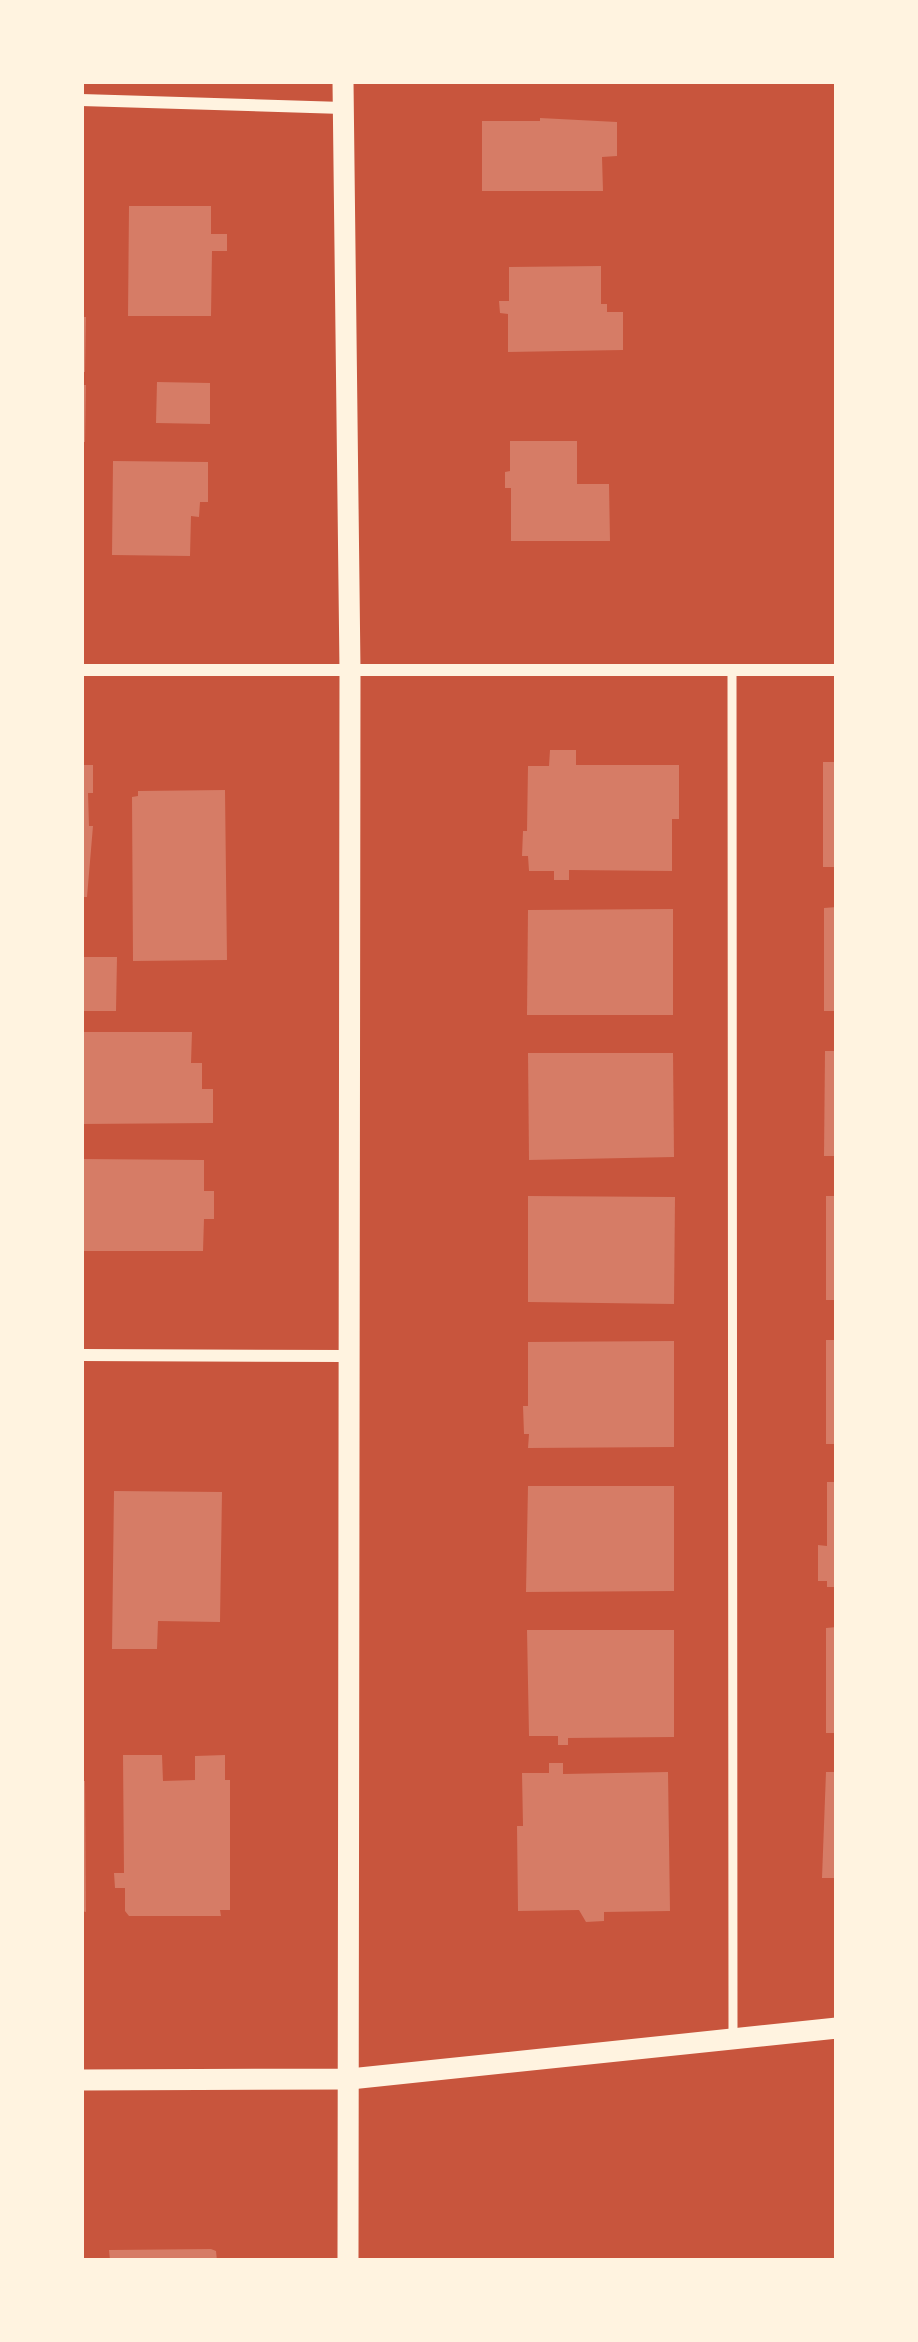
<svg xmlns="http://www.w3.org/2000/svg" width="918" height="2342" viewBox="0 0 918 2342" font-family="'Exo 2',sans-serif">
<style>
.building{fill:#d67c66}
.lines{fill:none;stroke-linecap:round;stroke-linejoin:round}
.service{stroke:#fff3e0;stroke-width:9}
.minor{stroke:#fff3e0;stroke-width:12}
.tertiary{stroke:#fff3e0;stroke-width:21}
</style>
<rect width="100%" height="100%" fill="#c8553d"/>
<g class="building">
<polygon points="540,118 617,122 617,156 602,157 603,191 482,191 482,121 540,121"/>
<polygon points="129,206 211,206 211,234 227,234 227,251 212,251 211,316 128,316"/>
<polygon points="601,266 601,304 607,304 607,312 623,312 623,350 508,352 508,314 500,313 499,301 509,301 509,267"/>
<polygon points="81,317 86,317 85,372 81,372"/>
<polygon points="157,382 210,383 210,424 156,423"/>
<polygon points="81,385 86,385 85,442 81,442"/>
<polygon points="510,441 577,441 577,484 609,484 610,541 511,541 511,488 505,488 505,472 510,471"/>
<polygon points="113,461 208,462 208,502 200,502 199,517 191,516 190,556 112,555"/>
<polygon points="550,750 576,750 576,765 679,765 679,819 672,819 672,871 569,870 569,880 554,880 554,871 529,871 528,856 522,856 523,831 527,831 528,766 549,766"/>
<rect x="823" y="762" width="14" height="105"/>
<polygon points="81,765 93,765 93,793 88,793 89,826 93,826 87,897 81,897"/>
<polygon points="225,790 227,960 133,961 132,797 138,796 138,791"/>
<polygon points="837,907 837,1011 824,1011 824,908"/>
<polygon points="673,909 673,1015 527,1015 528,910"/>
<polygon points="81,957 117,957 116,1011 81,1011"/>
<polygon points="81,1032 192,1032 191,1063 202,1063 202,1089 213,1089 213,1123 81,1124"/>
<polygon points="825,1051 837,1051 837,1156 824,1156"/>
<polygon points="528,1053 673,1053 674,1157 529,1160"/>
<polygon points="81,1159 204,1160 204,1191 214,1191 214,1219 204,1219 203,1251 81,1251"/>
<polygon points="528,1196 675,1197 674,1304 528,1302"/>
<rect x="826" y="1196" width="11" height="104"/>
<rect x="826" y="1340" width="11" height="104"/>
<polygon points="674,1341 674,1447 528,1448 529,1434 524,1434 523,1406 528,1406 528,1342"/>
<polygon points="827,1482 837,1482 837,1587 827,1587 827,1581 818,1581 818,1545 827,1546"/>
<polygon points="528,1486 674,1486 674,1591 526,1592"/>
<polygon points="114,1491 222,1492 220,1622 158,1621 157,1649 112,1649"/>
<polygon points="837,1627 837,1733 826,1733 826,1628"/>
<polygon points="527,1630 674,1630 674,1737 568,1738 568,1745 558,1745 558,1736 529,1736"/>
<polygon points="123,1755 162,1755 163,1781 195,1780 195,1756 225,1755 225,1780 230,1780 230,1910 220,1910 221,1916 129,1916 125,1911 125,1888 115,1888 114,1873 124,1873"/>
<polygon points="549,1763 563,1763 563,1774 668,1772 670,1911 604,1912 604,1921 586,1922 579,1910 518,1911 517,1826 523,1826 522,1773 549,1773"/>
<polygon points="826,1772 837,1772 837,1878 822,1878"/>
<polygon points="81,1781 85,1781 86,1912 81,1911"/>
<polygon points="211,2249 216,2251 217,2261 110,2261 109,2250"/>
</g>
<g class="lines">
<polyline class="service" points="732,670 733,2036"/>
<g class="minor">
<polyline points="81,100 343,108"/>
<polyline points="81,670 837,670"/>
<polyline points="81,1355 347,1356"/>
</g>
<g class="tertiary">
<polyline points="343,81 350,670 348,2261"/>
<polyline points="81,2080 350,2079 837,2028"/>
</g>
</g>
<rect width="918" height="2342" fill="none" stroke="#fff3e0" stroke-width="168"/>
</svg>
